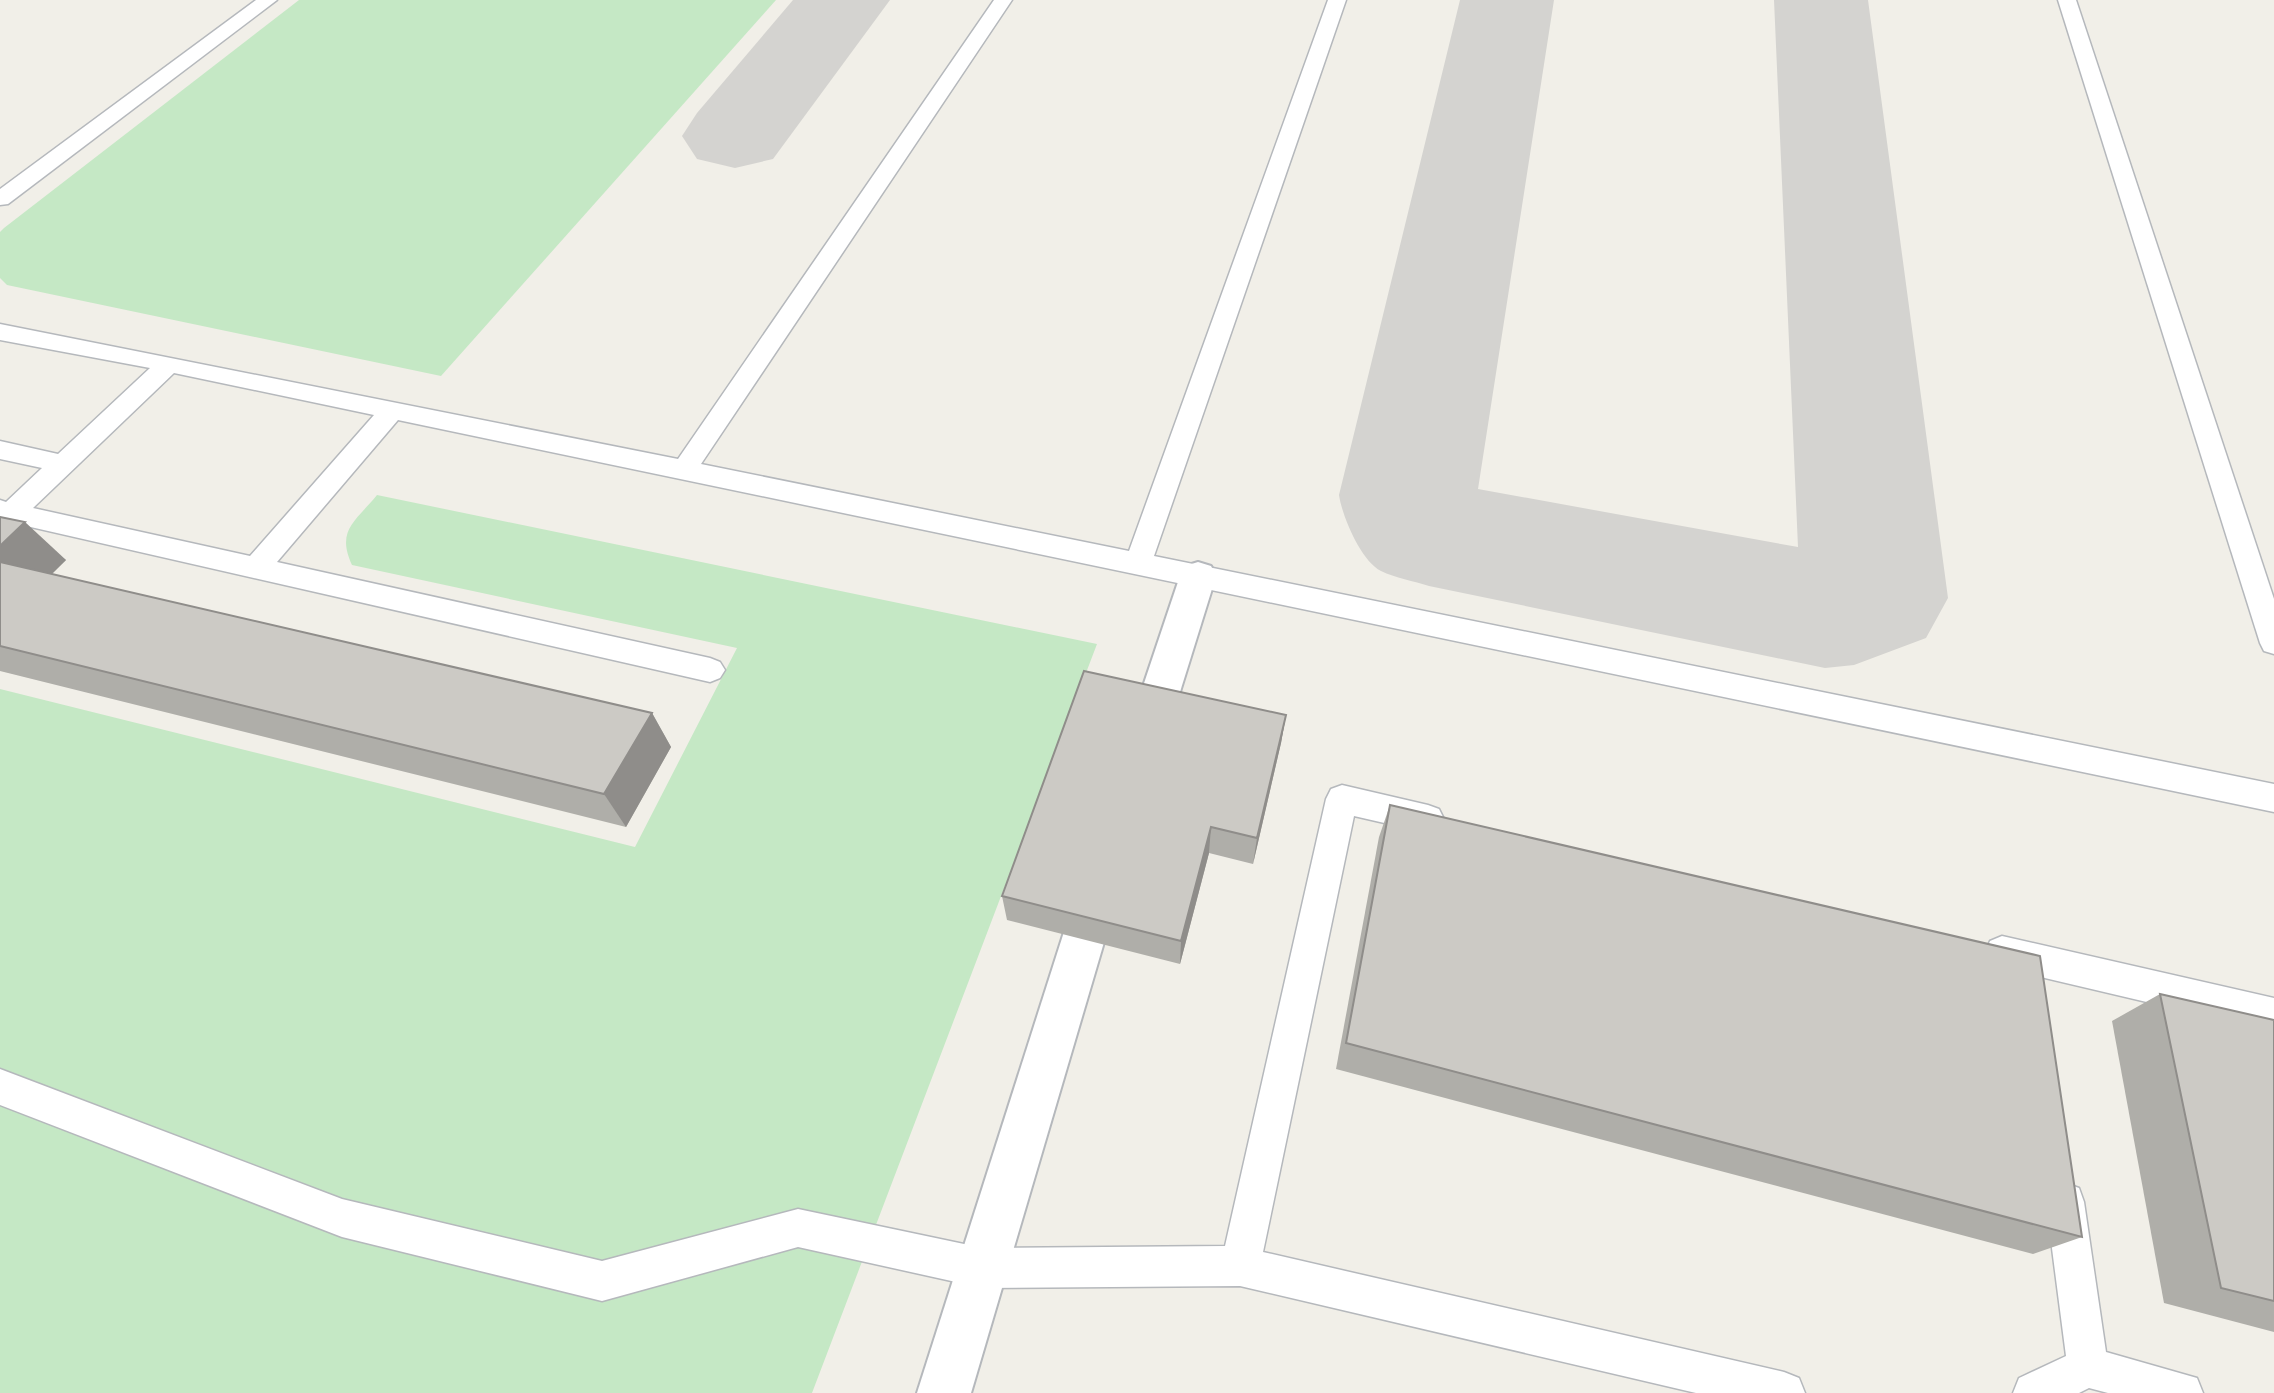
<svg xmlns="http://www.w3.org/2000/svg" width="2274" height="1393" viewBox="0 0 2274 1393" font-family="'Asap Condensed',sans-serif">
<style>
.green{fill:#c5e8c5}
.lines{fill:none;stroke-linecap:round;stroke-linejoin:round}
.taxiway{fill:#d4d3d0;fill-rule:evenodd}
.service-casing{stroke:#b5b8bc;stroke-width:3}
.tertiary-casing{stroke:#b5b8bc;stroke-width:4}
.service{fill:#fff;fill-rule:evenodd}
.tertiary{fill:#fff;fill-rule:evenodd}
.wall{fill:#afaea9}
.shaded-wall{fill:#8f8d8a}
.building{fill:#cccac5;stroke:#8f8d8a;stroke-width:2}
</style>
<rect width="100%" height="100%" fill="#f1efe8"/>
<g class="green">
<polygon points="299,0 776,0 441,376 7,285 0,278 0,232 4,228"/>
<path d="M377 495 1097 644 812 1393H0V689L635 847 737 648 352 565C336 530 355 522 377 495Z"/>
</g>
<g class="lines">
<g class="taxiway">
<polygon points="793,0 890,0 773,159 735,168 697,159 682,136 697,113"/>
<path d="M1460 0H1554L1478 489 1798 547 1774 0H1868L1948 598 1926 638 1854 665 1825 668 1429 586C1414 581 1395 578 1381 571 1361 561 1342 516 1339 495Z"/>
</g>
<defs>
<g id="service">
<polygon points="256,0 277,0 8,204 0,205 0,189"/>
<path d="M994 0H1012L701 464 1129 551 1328 0H1346L1154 556 2274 784V812L398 420 277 562 710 658 720 662 725 670 720 678 710 682 0 520V500L6 502 42 468 0 459V441L58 454 150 368 0 340V324L678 459ZM174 373 374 415 250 556 33 508Z"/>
<polygon points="2058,0 2076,0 2274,599 2274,654 2264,651 2260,643"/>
<polygon points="1342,785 1428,805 1439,809 1444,819 1439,829 1428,833 1354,816 1263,1252 1784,1372 1799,1378 1805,1393 1696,1393 1240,1286 983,1288 798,1247 602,1301 342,1237 0,1105 0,1069 342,1199 602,1261 798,1209 983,1248 1225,1246 1326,799 1331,789"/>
<polygon points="2002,936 2274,998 2274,1032 2002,968 1990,963 1985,952 1990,941"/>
<polygon points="2065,1183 2079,1188 2084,1202 2106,1352 2197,1378 2203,1393 2108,1393 2089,1388 2079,1393 2013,1393 2019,1378 2066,1356 2046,1202 2051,1188"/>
</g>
<g id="tertiary">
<polygon points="1198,562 1211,566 1216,576 1166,737 1160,749 1146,753 1132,749 1126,737 1180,576 1185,566"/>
<polygon points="1099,869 1114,874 1120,888 971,1393 917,1393 1078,888 1084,874"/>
</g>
</defs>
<use href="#service" class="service-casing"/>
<use href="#tertiary" class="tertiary-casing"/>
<use href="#service" class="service"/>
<use href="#tertiary" class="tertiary"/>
</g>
<g class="wall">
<polygon points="0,517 66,560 52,574 652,713 671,747 626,827 0,671"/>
<polygon points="1286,715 1281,743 1253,864 1209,853 1180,964 1007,920 1002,896"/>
<polygon points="1390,805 2082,1237 2033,1254 1336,1069 1379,837"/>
<polygon points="2160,994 2274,1020 2274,1332 2164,1303 2112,1021"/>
</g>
<g class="shaded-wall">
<polygon points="25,522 66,560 29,596 0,570 0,546"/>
<polygon points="652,713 671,747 626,827 604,794"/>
<polygon points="1286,715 1281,743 1253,864 1257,838"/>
<polygon points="1211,827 1209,853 1180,964 1181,941"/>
</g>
<g class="building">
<polygon points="0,517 25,522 0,546"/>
<polygon points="0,562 652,713 604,794 0,646"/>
<polygon points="1084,671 1286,715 1257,838 1211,827 1181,941 1002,896"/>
<polygon points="1390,805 2040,956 2082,1237 1346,1043"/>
<polygon points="2160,994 2274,1020 2274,1301 2221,1288"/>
</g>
</svg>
